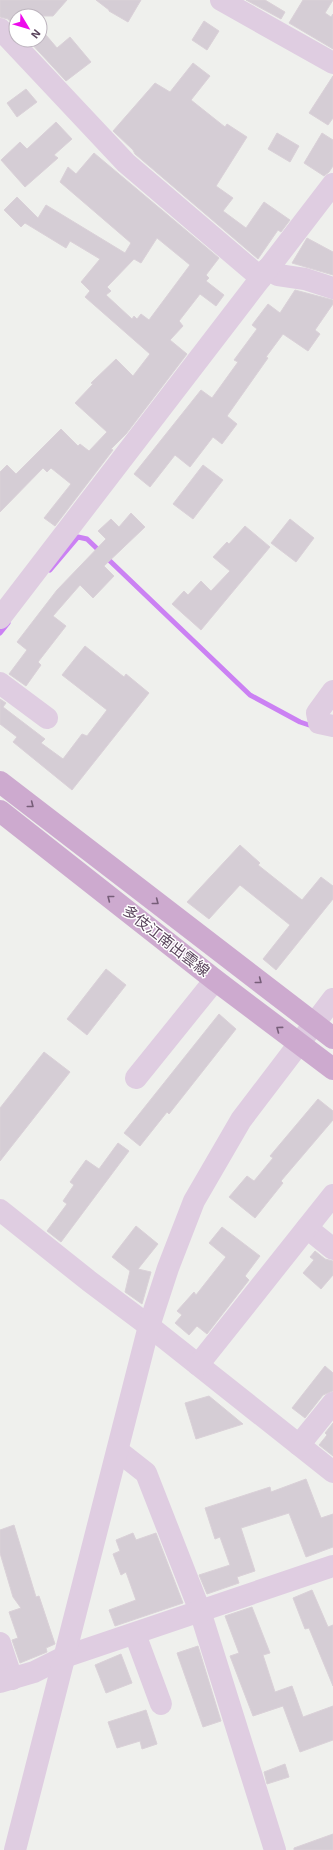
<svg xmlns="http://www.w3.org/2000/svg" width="333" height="1850" viewBox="0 0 333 1850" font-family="'Exo 2','Noto Sans JP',sans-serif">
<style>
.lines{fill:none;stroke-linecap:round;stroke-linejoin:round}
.stream{stroke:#cb81f3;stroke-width:5}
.building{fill:#d5cdd5;stroke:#dad1d8;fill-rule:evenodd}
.minor{stroke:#dfcde1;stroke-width:22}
.major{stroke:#cdaacf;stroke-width:22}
.oneway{stroke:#775e79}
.labels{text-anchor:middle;stroke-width:3;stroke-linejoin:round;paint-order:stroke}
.street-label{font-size:15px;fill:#5a445c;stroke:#fff}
</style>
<rect width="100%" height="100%" fill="#eff0ed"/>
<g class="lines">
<g class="stream">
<polyline points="50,570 78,537 87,539 250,695 300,722 315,727"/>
<polyline points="0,633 8,623"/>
</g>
</g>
<g class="building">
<polygon points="0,0 67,0 53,16 16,16 16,28 8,19 0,17"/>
<polygon points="96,0 141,0 128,22 109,11 109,10"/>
<polygon points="246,0 265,0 285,12 281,19"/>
<polygon points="303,0 333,0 325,13 331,17 333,14 333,49 289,23"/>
<polygon points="204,21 219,31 207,50 192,40"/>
<polygon points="40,28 57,48 70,37 91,62 66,81 28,40 40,40"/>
<polygon points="193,63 210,76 191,100 225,127 227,124 247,137 216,186 233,198 223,211 246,228 264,202 290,220 281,232 278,230 258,259 135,154 133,150 113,131 155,83 170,92"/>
<polygon points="333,76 333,118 328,125 309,113"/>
<polygon points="26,89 37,102 17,117 7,103"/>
<polygon points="56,122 72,139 54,155 58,158 25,187 1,160 20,142 27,149"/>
<polygon points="277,133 299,146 290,162 268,149"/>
<polygon points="322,133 333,140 333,166 329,172 324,176 304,163"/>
<path d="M94 153 219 258 206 275 209 278 206 281 224 295 216 306 200 294 179 321 183 326 170 340 187 354 126 434 111 449 113 450 55 526 44 518 71 484 51 468 47 472 43 468 0 512V472L7 465 16 474 61 429 78 446 80 444 89 451 107 432 75 403 93 384 91 383 116 359 133 376 150 354 85 297 90 291 81 282 100 259 70 241 66 248 25 223 21 227 4 210 17 197 38 218 46 205 125 253 131 243 60 182 68 167 76 174ZM157 238 190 265 149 320 141 314 137 319 134 316 132 319 106 295 111 291 107 287 134 259 141 263Z"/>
<polygon points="307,238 333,252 333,275 292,263"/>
<polygon points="295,290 333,300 333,304 315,330 320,334 308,351 283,334 266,357 268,358 227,416 237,424 222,444 213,437 190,467 175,455 150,487 134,474 201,390 212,398 238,362 234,360 257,329 252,325 268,304 280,313"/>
<polygon points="203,465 223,480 193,519 173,504"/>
<polygon points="131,513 145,527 104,566 114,576 93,598 80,585 53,616 66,626 38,662 41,665 26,686 9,674 27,650 17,642 57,590 106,539 98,531 111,519 119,527"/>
<polygon points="290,519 314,538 296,562 271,543"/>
<polygon points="245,526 270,547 201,630 172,604 184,591 188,595 201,581 211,591 230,571 213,557 227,542 229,544"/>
<polygon points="85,646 124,677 126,674 149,693 72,790 13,742 17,737 0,724 0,699 6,703 3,707 45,739 41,743 63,759 82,734 87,736 107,710 62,675"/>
<polygon points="240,845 260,863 258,865 302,900 321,877 333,886 333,899 276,970 263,959 290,925 240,885 209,919 187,902"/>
<polygon points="106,969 126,985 87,1035 67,1019"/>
<polygon points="219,1014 236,1029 169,1114 167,1112 140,1146 124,1133"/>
<polygon points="44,1052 70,1072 0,1161 0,1108"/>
<polygon points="318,1099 333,1111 333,1120 281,1181 283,1183 255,1218 229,1197 247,1176 254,1181 273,1158 270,1156"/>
<polygon points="118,1143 129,1151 61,1242 47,1231 67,1204 63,1201 74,1185 70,1182 86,1160 99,1169"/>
<polygon points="136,1226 158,1244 138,1269 151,1272 142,1304 125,1292 130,1271 112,1257"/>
<polygon points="222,1227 260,1256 245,1276 249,1280 207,1334 197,1326 189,1335 175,1323 182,1315 177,1311 194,1292 196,1295 226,1257 209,1243"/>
<polygon points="315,1251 325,1259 333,1261 333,1275 321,1289 303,1273 314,1260 310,1257"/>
<polygon points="325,1366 333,1373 333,1391 323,1395 305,1418 292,1408"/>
<polygon points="209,1396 243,1424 196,1439 185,1403"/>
<polygon points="333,1423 333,1456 319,1445 327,1435 325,1433"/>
<polygon points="306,1479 321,1518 333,1514 333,1547 306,1557 289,1513 241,1528 255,1571 237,1577 239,1583 207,1594 199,1575 230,1565 220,1537 215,1539 205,1508 270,1487 271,1492"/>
<polygon points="14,1525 36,1597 39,1596 55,1644 46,1648 47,1652 20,1663 12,1640 18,1638 9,1612 21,1608 13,1597 0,1553 0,1530"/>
<polygon points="133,1533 136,1540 156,1533 183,1603 115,1626 109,1610 136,1600 126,1572 121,1575 113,1554 120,1551 116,1540"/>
<polygon points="312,1590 328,1627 333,1625 333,1686 309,1628 305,1629 293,1598"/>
<polygon points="252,1607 270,1653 263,1655 275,1692 292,1686 303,1717 333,1706 333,1740 300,1752 283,1706 253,1716 230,1656 239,1653 225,1616"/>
<polygon points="198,1646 221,1721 203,1727 177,1653"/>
<polygon points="121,1654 132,1683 106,1693 95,1665"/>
<polygon points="146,1710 157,1744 142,1749 140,1741 117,1748 108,1722"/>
<polygon points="285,1764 289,1777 267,1784 264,1772"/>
<polygon points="333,1834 333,1850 294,1850 294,1848"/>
</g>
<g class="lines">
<g class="minor">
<polyline points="221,0 333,63"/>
<polyline points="0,29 126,163 261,278"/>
<polyline points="267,269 278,275 305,279 333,288"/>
<polyline points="0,618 333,184"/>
<polyline points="0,683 47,718"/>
<polyline points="333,691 317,713 319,723 333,726"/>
<polyline points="136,1078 215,980"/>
<polyline points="0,1210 89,1281 149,1326 333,1472"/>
<polyline points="307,1228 333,1249"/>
<polyline points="198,1365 333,1195"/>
<polyline points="299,1445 333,1403"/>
<polyline points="118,1451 146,1473 200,1611 275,1850"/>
<polyline points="135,1634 161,1704"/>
<polyline points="0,1643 12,1679"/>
<polyline points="0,1682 34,1672 64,1657 333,1566"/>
<polyline points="15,1850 149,1326 168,1268 194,1201 241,1120 333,999"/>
</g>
<g class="major">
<polyline points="0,782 333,1038"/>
<polyline points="0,811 215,980 333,1069"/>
</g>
</g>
<defs><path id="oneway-chevron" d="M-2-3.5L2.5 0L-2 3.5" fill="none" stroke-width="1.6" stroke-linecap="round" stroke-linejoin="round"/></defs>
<g class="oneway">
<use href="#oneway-chevron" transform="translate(31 805) rotate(38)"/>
<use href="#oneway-chevron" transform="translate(110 898) rotate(-142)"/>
<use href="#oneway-chevron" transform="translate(156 902) rotate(38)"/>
<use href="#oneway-chevron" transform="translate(259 981) rotate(38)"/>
<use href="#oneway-chevron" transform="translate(279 1029) rotate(-143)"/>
</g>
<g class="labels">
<g class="street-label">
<text transform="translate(166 941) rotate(38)" y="5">多伎江南出雲線</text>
</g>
</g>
<g transform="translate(28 28) rotate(128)"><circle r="19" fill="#ffffff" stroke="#bdb4be"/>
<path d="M0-3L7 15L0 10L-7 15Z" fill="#ed0aeb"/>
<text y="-6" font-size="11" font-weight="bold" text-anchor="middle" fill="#5a445c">N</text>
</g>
</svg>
